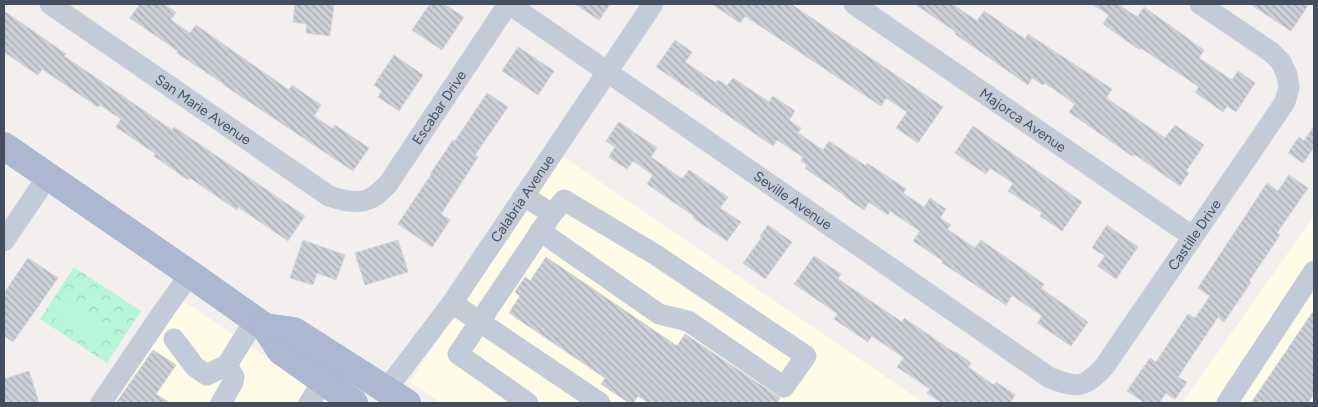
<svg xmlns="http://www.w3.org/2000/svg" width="1318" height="407" viewBox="0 0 1318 407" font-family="Figtree,sans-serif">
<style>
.commercial{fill:#fefbe6}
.park{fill:url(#park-crowns)}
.garden{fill:#b8f4d9}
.building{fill:url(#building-back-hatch);stroke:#d2d3db}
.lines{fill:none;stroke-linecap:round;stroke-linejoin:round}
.minor{stroke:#c4cbd8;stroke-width:21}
.major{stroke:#abb8d0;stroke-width:28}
.labels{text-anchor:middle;stroke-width:4;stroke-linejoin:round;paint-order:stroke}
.street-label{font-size:14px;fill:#454e5e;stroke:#fff}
</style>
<defs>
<pattern id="park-crowns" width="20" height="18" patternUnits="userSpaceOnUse" patternTransform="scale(1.25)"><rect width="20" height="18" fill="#b8f4d9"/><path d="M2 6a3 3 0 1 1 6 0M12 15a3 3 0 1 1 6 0" fill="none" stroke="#a0d3bd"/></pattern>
<pattern id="building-back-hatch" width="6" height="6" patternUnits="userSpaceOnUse" patternTransform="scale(1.25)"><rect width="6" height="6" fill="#cdcfd7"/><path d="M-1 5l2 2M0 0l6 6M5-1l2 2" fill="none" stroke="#a8aab2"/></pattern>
</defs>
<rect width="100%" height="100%" fill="#f2efee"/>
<g class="commercial">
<polygon points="561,155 924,403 441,403 410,382"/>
<polygon points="1314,216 1314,403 1182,403"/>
<polygon points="169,291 335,403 94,403"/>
</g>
<polygon class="park" points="74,267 141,311 107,363 40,319"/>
<polygon class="garden" points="68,300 112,329 99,349 55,320"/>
<g class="building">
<polygon points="140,4 163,4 176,12 171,20 190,33 196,25 289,90 292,85 321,105 314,116 333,129 335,125 369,148 353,171 224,85 224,84 177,53 178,51 130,18"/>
<polygon points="295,4 334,4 330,36 306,33 307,24 293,22"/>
<polygon points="430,4 444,4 464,17 442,50 412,30"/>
<polygon points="575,4 610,4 599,20"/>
<polygon points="712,4 791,4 943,107 918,143 896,128 907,112 886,98 881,106 745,16 740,23"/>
<polygon points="915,4 952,4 977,21 984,11 1025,39 1028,34 1112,89 1106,98 1165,138 1175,125 1204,145 1186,171 1189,173 1180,186 1134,154 1132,156 1069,112 1075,104 1045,83 1043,85 1032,78 1028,85 955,34 956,32"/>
<polygon points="1092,4 1118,4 1137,17 1144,7 1204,50 1199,58 1232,80 1238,71 1255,83 1236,112 1227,106 1223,112 1195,92 1199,87 1141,48 1140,50 1103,24 1109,15"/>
<polygon points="1250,4 1309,4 1291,31"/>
<polygon points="4,11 66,54 64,56 111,88 172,130 174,127 305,216 288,241 238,207 237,210 190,178 188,180 154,156 156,154 116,127 121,119 100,105 98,107 42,69 38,75 4,52"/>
<polygon points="675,40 692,52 685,62 716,83 718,80 727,86 733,78 769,102 773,96 795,111 789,120 801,128 798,133 823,150 829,141 866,166 867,163 906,189 903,193 924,207 930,198 946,209 940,218 951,225 947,229 975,248 981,240 1044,284 1041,288 1088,322 1071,346 1037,323 1042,316 1012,295 1006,305 942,263 943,261 913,241 920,231 890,211 888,215 869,202 864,210 845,197 845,196 805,168 807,165 801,161 803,157 777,140 773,146 656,67"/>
<polygon points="518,47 554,71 538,95 502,71"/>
<polygon points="394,55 423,75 399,111 378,97 382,91 374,85"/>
<polygon points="487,93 508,107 475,155 478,157 441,214 450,220 432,247 398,224 431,175 430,174 453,140 455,141"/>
<polygon points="619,122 657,148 651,157 682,179 689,170 728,197 720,208 741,222 727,241 693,218 694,216 647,184 653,175 633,161 627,169 609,157 615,147 606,141"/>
<polygon points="973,126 1082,202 1062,231 1040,216 1042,213 1008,191 1013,183 990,168 986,174 955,153"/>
<polygon points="1314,126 1314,147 1303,163 1288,153 1299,137 1304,141"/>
<polygon points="1289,175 1308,188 1277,233 1280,235 1249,281 1251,282 1224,322 1218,317 1178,377 1187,382 1175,399 1166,393 1159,403 1145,403 1127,391 1150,358 1156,362 1188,314 1195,318 1210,296 1198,288 1267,183 1278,191"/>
<polygon points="768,225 792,242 765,279 743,263 762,237 760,236"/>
<polygon points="1107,225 1138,247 1116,279 1098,266 1105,256 1092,248"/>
<polygon points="303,240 345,255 336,280 317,273 313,285 290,278"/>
<polygon points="398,240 408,272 365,285 355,253"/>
<polygon points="814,256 841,274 838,279 902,322 904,318 955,353 956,352 971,363 968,367 994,385 996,382 1015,395 1010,403 942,403 927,393 930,389 897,367 904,358 872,336 868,342 834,319 838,314 794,284"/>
<polygon points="546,257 677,346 685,334 780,398 777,403 649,403 638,396 633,403 629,403 601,384 605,378 509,313 520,296 515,292 525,277 530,281"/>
<polygon points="28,258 58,278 13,342 4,336 4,293"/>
<polygon points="1314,310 1314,394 1308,403 1251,403"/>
<polygon points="153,350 176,365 156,394 170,403 116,403"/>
<polygon points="29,371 39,403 4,403 4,379"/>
</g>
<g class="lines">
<g class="minor">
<path id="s1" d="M50 4 329 196C344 201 362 206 376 195 380 192 384 188 388 184L508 4"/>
<path id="s2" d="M509 4 1050 378C1078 388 1083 389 1104 367L1285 102 1289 87 1287 75 1281 62 1271 52 1200 4"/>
<path id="s3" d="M854 4 1192 236"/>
<polyline points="524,196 552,214 458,354 528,403"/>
<polyline points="540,231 659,314 688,321 784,387 806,356 656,255 564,200 552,214"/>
<polyline points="4,241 48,176"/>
<polyline points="452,303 600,403"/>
<polyline points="174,339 195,367 207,375 227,365"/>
<path id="s4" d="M386 390 452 303 653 4"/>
<polyline points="101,403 165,309 190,274"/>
<polyline points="221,403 233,382 234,377 227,365 255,320"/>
<polyline points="309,403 323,382"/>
<polyline points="1227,403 1314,271"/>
</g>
<g class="major">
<polyline points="4,146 190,274 265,327 281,351 354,403"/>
<polyline points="265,327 294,331 407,403"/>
</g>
</g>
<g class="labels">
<g class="street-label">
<text dy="5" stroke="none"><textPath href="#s1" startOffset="496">Escabar Drive</textPath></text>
<text dy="5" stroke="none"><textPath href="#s1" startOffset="186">San Marie Avenue</textPath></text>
<text dy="5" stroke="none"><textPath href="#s3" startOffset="205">Majorca Avenue</textPath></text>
<text dy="5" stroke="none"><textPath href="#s4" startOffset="235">Calabria Avenue</textPath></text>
<text dy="5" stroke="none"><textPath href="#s2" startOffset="345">Seville Avenue</textPath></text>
<text dy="5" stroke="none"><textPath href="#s2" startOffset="879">Castille Drive</textPath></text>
</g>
</g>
<rect width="1318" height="407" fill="none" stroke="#454e5e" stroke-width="10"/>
</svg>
